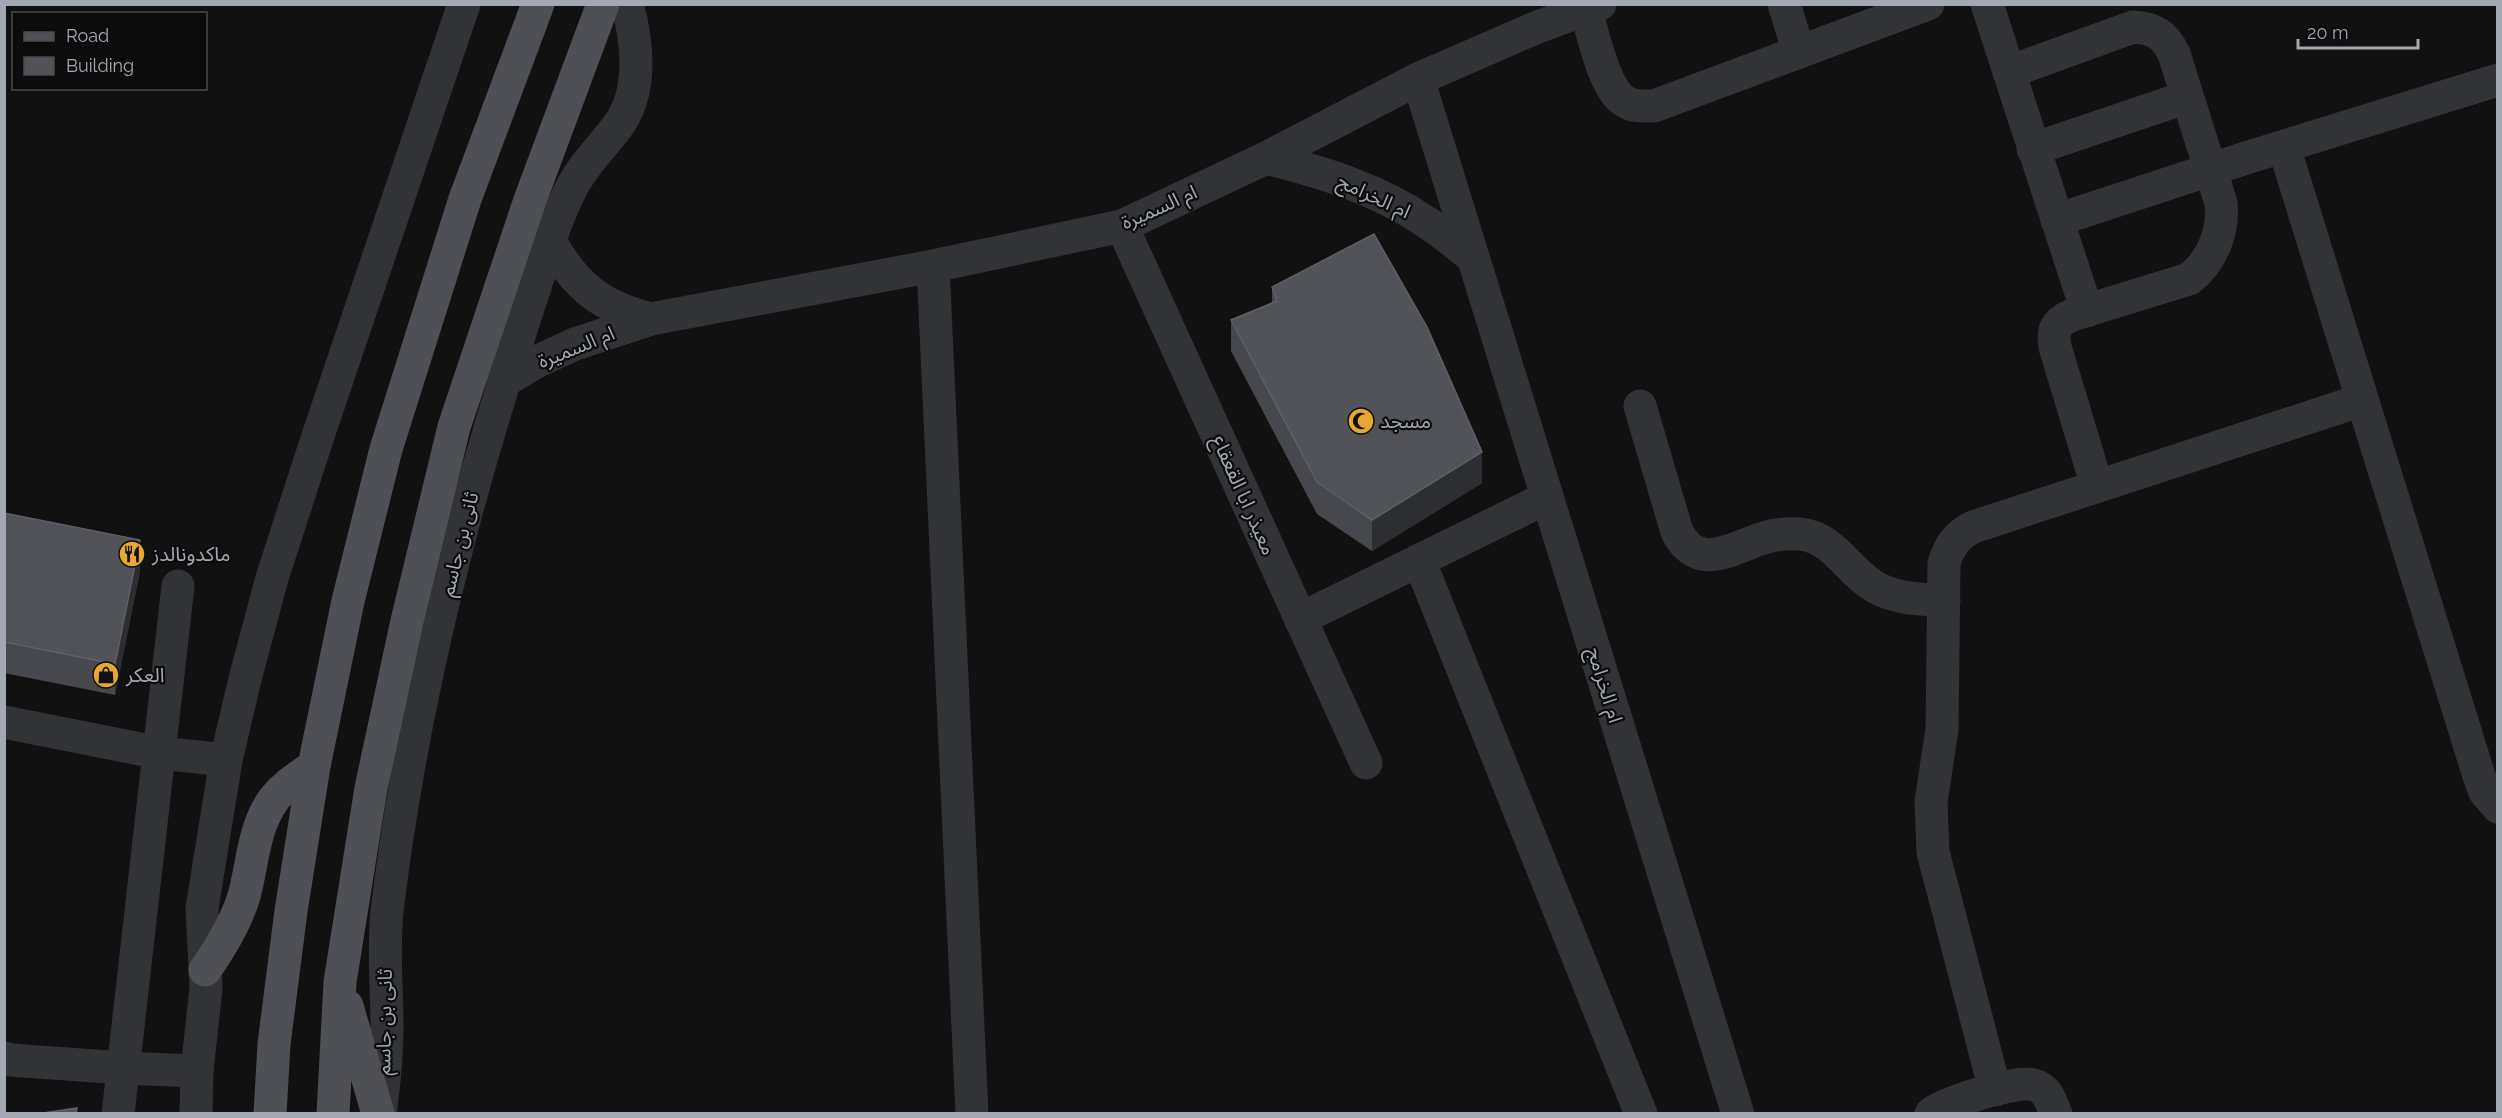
<svg xmlns="http://www.w3.org/2000/svg" width="2502" height="1118" viewBox="0 0 2502 1118" font-family="Raleway,'Noto Sans Arabic',sans-serif">
<style>
.lines{fill:none;stroke-linecap:round;stroke-linejoin:round}
.minor{stroke:#323337;stroke-width:33}
.major{stroke:#4e5056;stroke-width:33}
.wall{fill:#47484d}
.shaded-wall{fill:#2d2e31}
.building{fill:#515358;stroke:#5e6066;stroke-width:1.5}
.labels{text-anchor:middle;stroke-width:4.5;stroke-linejoin:round;paint-order:stroke}
.street-label{font-size:20px;fill:#a3a8b2;stroke:#0c0c0d}
.poi-label{font-size:20px;fill:#a3a8b2;stroke:#0c0c0d;text-anchor:start}
</style>
<rect width="100%" height="100%" fill="#111112"/>
<g class="lines">
<g class="minor">
<polyline points="1784,4 1799,52"/>
<polyline points="1987,4 2087,311"/>
<path d="M1586 10C1593 33 1604 91 1626 102 1634 107 1644 106 1654 106L1928 4"/>
<path d="M2009 72 2133 27C2154 28 2165 35 2174 54L2221 203C2224 231 2212 262 2189 279L2072 315C2056 322 2052 330 2055 347L2097 486"/>
<polyline points="1418,79 1738,1114"/>
<polyline points="2284,147 2479,776 2485,792 2498,807"/>
<polyline points="2033,149 2187,97"/>
<path d="M1266 158C1322 172 1378 189 1426 222 1442 232 1456 244 1471 256"/>
<polyline points="2057,220 2249,157 2498,80"/>
<polyline points="1122,226 1366,763"/>
<path d="M550 241C575 286 601 307 651 319"/>
<polyline points="933,266 972,1114"/>
<polyline points="504,381 538,361 575,344 651,319 933,266 1122,226 1266,158 1418,79 1535,28 1600,4"/>
<path d="M1640 406 1677 532C1699 573 1731 548 1764 538 1776 534 1788 533 1800 534 1834 537 1849 573 1877 588 1897 599 1922 599 1944 601"/>
<polyline points="1419,560 1641,1114"/>
<polyline points="1300,619 1546,498"/>
<polyline points="4,722 160,753 226,760"/>
<polyline points="4,1058 10,1060 123,1068 197,1071"/>
<path d="M1995 1090 1933 852 1931 802 1942 729 1944 564C1949 546 1957 535 1973 527L2362 400"/>
<polyline points="118,1114 178,586"/>
<polyline points="196,1114 197,1071 206,988 202,908 226,760 245,679 272,578 318,436 464,4"/>
<path d="M380 1114C384 1085 387 1056 387 1027 387 988 383 950 387 911 412 704 464 499 530 302 543 264 553 223 572 187 583 165 602 147 617 127 643 93 638 43 627 4"/>
<path d="M1931 1114C1943 1103 2019 1079 2034 1085 2048 1089 2051 1102 2056 1114"/>
</g>
<g class="major">
<path d="M205 970C221 947 236 923 244 896 253 863 253 828 274 799 285 785 300 776 314 766"/>
<polyline points="347,1006 378,1114"/>
<polyline points="270,1114 274,1044 291,911 314,766 348,601 386,449 465,199 538,4"/>
<polyline points="333,1114 340,982 371,788 407,621 454,427 530,200 603,4"/>
</g>
</g>
<g class="wall">
<polygon points="1272,287 1482,483 1372,551 1317,514 1231,351 1231,320 1272,303"/>
<polygon points="4,513 140,571 115,695 4,673"/>
</g>
<g class="shaded-wall">
<polygon points="1482,452 1482,483 1372,551 1372,520"/>
<polygon points="140,540 140,571 115,695 115,664"/>
</g>
<g class="building">
<polygon points="1374,234 1427,327 1482,452 1372,520 1317,482 1231,320 1277,301 1272,287"/>
<polygon points="4,513 140,540 115,664 4,642"/>
<polygon points="77,1108 76,1113 43,1113"/>
</g>
<defs>
<symbol id="mosque-disc" viewBox="-11 -11 22 22"><circle r="9.5" fill="#e7a833" stroke="#0c0c0d"/><path d="M3.5-4.9A6 6 0 1 0 3.5 4.9A5 5 0 1 1 3.5-4.9Z" fill="#111"/></symbol>
<symbol id="restaurant-disc" viewBox="-11 -11 22 22"><circle r="9.5" fill="#e7a833" stroke="#0c0c0d"/><path d="M-5-6h1v4h1v-4h1v4h1v-4h1v5L-1.5 .5V6h-2V.5L-5-1ZM5-6V6H3V1.5H1.5Q1.5-4 5-6Z" fill="#111"/></symbol>
<symbol id="shop-disc" viewBox="-11 -11 22 22"><circle r="9.5" fill="#e7a833" stroke="#0c0c0d"/><path d="M-5-2.5h2.3a2.7 3.5 0 0 1 5.4 0H5L5.5 6h-11ZM-1.5-2.5h3a1.5 2.3 0 0 0-3 0Z" fill="#111"/></symbol>
</defs>
<g fill-rule="evenodd">
<use href="#mosque-disc" x="1346" y="406" width="30" height="30"/>
<use href="#restaurant-disc" x="117" y="539" width="30" height="30"/>
<use href="#shop-disc" x="91" y="660" width="30" height="30"/>
</g>
<g class="labels">
<g class="street-label">
<text transform="translate(1374 196) rotate(25)" y="7">ام الخرامج</text>
<text transform="translate(1159 207) rotate(-24)" y="7">ام السميرة</text>
<text transform="translate(576 347) rotate(-22)" y="7">ام السميرة</text>
<text transform="translate(1244 495) rotate(66)" y="7">معيذر ابا القعقاع</text>
<text transform="translate(459 544) rotate(-76)" y="7">ثانى بن جاسم</text>
<text transform="translate(1605 685) rotate(73)" y="7">ام الخرامج</text>
<text transform="translate(384 1022) rotate(-89)" y="7">ثانى بن جاسم</text>
</g>
<g class="poi-label">
<text x="1380" y="428">مسجد</text>
<text x="152" y="561">ماكدونالدز</text>
<text x="126" y="682">العكر</text>
</g>
</g>
<rect width="2502" height="1118" fill="none" stroke="#a3a8b2" stroke-width="12"/>
<rect x="12" y="12" width="195" height="78" fill="#0c0c0d" stroke="#484a4f" stroke-width="1.5"/>
<rect x="24" y="32" width="30" height="9" fill="#4e5056" stroke="#484a4f" stroke-width="1.5"/>
<text x="66" y="42" font-size="18" fill="#a3a8b2">Road</text>
<rect x="24" y="57" width="30" height="18" fill="#515358" stroke="#484a4f" stroke-width="1.5"/>
<text x="66" y="72" font-size="18" fill="#a3a8b2">Building</text>
<path d="M2298 39v9h120v-9" fill="none" stroke="#a3a8b2" stroke-width="3"/>
<text x="2307" y="39" font-size="18" fill="#a3a8b2" stroke="#0c0c0d" stroke-width="4.5" paint-order="stroke">20 m</text>
</svg>
